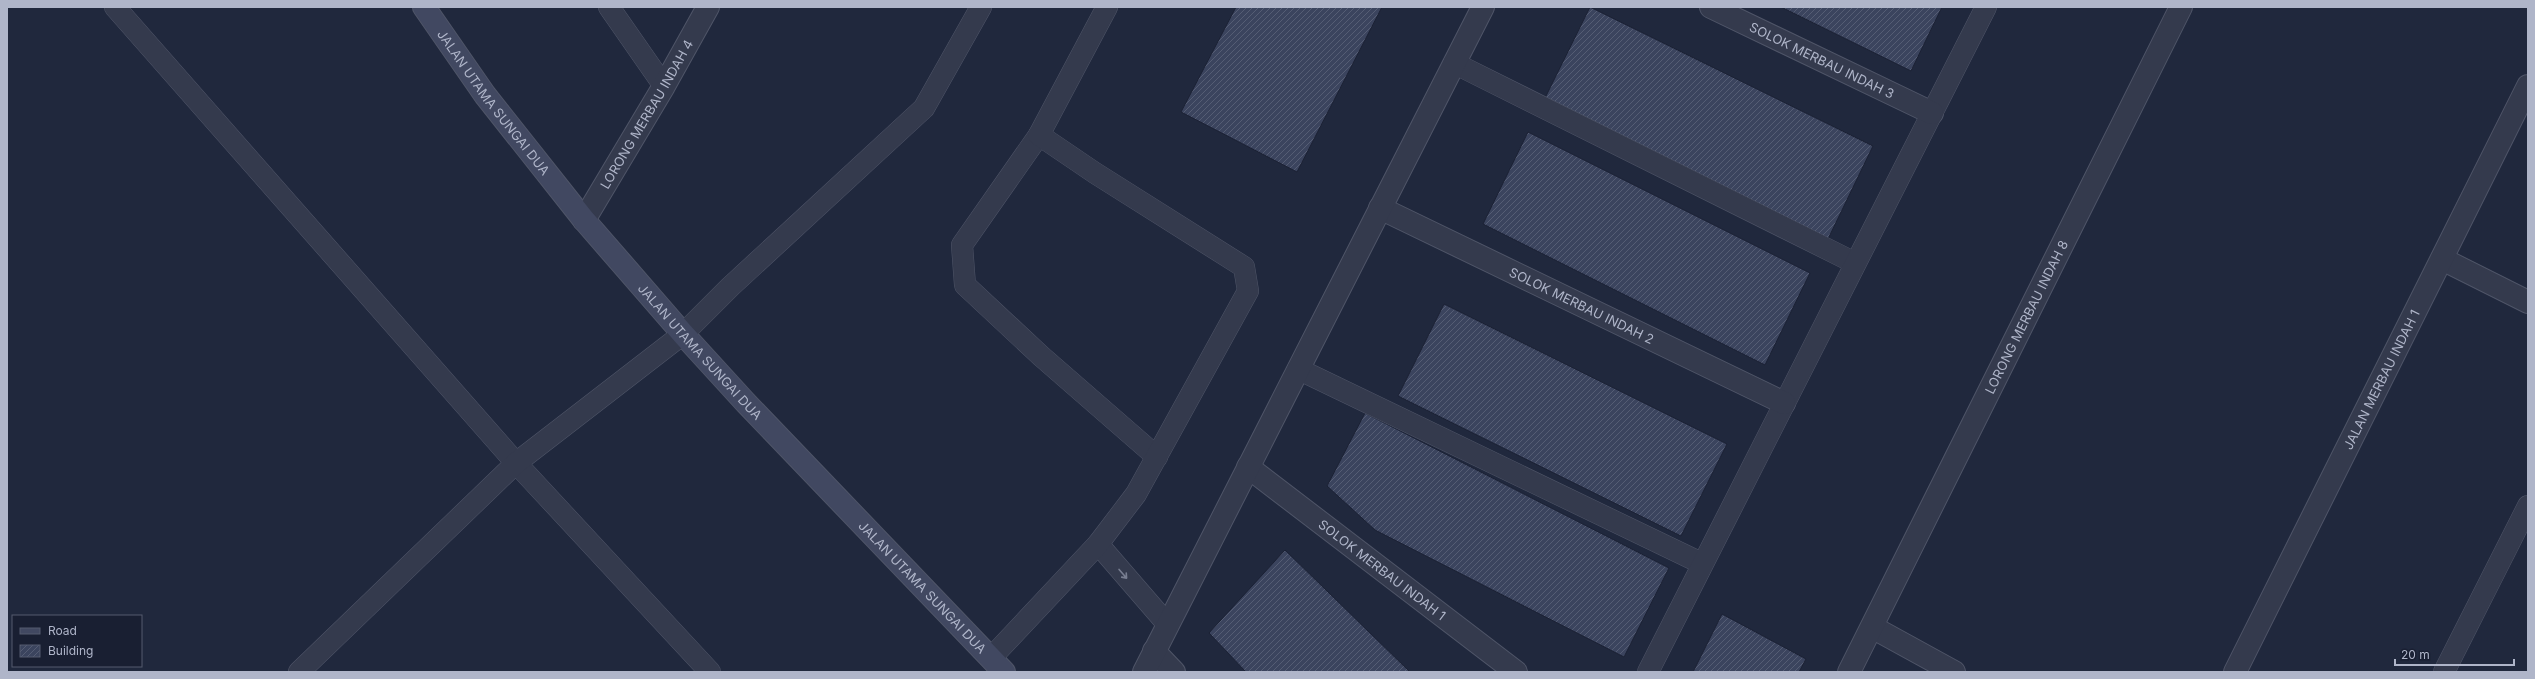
<svg xmlns="http://www.w3.org/2000/svg" width="2535" height="679" viewBox="0 0 2535 679" font-family="Inter,sans-serif">
<style>
.building{fill:url(#building-hatch);stroke:#1b2134}
.lines{fill:none;stroke-linecap:round;stroke-linejoin:round}
.lane-casing{stroke:#4f5568;stroke-width:22}
.street-casing{stroke:#4f5568;stroke-width:24}
.secondary-casing{stroke:#4f5568;stroke-width:24}
.lane{stroke:#343a4d;stroke-width:21}
.street{stroke:#343a4d;stroke-width:22}
.secondary{stroke:#414861;stroke-width:22}
.oneway{stroke:#787e91}
.labels{text-anchor:middle;stroke-width:3;stroke-linejoin:round;paint-order:stroke}
.street-label{font-size:13px;fill:#afb5c9;stroke:#191f32}
</style>
<defs>
<pattern id="building-hatch" width="6" height="6" patternUnits="userSpaceOnUse"><rect width="6" height="6" fill="#3b445e"/><path d="M-1 1l2-2M0 6l6-6M5 7l2-2" fill="none" stroke="#555d74"/></pattern>
</defs>
<rect width="100%" height="100%" fill="#20283d"/>
<g class="building">
<polygon points="1236,7 1382,7 1297,172 1181,112"/>
<polygon points="1590,7 1873,146 1828,239 1545,98"/>
<polygon points="1781,7 1942,7 1911,71"/>
<polygon points="1528,132 1810,273 1765,365 1483,224"/>
<polygon points="1444,304 1727,444 1681,536 1398,396"/>
<polygon points="1365,413 1669,568 1624,657 1375,530 1327,486"/>
<polygon points="1285,550 1410,672 1246,672 1209,633"/>
<polygon points="1722,614 1806,659 1799,672 1693,672"/>
</g>
<g class="lines">
<defs>
<g id="lane">
<polyline points="115,7 516,463 710,672"/>
<polyline points="609,7 664,86"/>
<polyline points="1454,63 1855,263"/>
<polyline points="1039,135 962,245 965,285 1041,356 1157,457"/>
<polyline points="1298,369 1701,563"/>
<polyline points="1098,544 1168,625"/>
<polyline points="991,658 1098,544 1136,494 1248,291 1244,267 1095,173 1039,135 1107,7"/>
<polyline points="299,672 516,463 683,334 730,287 924,108 981,7"/>
<polyline points="1648,672 1986,7"/>
<polyline points="2444,672 2528,506"/>
</g>
<g id="street">
<path id="s1" d="M1711 7 1932 113"/>
<path id="s2" d="M1380 208 1784 403"/>
<path id="s3" d="M584 220 664 86 708 7"/>
<polyline points="2442,259 2528,302"/>
<path id="s4" d="M1248 467 1516 672"/>
<polyline points="1872,627 1954,672"/>
<polyline points="1154,651 1174,672"/>
<polyline points="1144,672 1483,7"/>
<path id="s5" d="M1849 672 2181 7"/>
<path id="s6" d="M2235 672 2528 86"/>
</g>
<g id="secondary">
<path id="s7" d="M424 7 485 95 584 220 683 334 746 403 1004 672"/>
</g>
</defs>
<use href="#lane" class="lane-casing"/>
<use href="#street" class="street-casing"/>
<use href="#secondary" class="secondary-casing"/>
<use href="#lane" class="lane"/>
<use href="#street" class="street"/>
<use href="#secondary" class="secondary"/>
</g>
<defs><path id="oneway-shaft" d="M-6 0H5M1.5-3L5.5 0L1.5 3" fill="none" stroke-width="1.6" stroke-linecap="round" stroke-linejoin="round"/></defs>
<use class="oneway" href="#oneway-shaft" transform="translate(1123 574) rotate(49)"/>
<g class="labels">
<g class="street-label">
<text dy="5" stroke="none"><textPath href="#s1" startOffset="123">SOLOK MERBAU INDAH 3</textPath></text>
<text dy="5" stroke="none"><textPath href="#s7" startOffset="118">JALAN UTAMA SUNGAI DUA</textPath></text>
<text dy="5" stroke="none"><textPath href="#s3" startOffset="123">LORONG MERBAU INDAH 4</textPath></text>
<text dy="5" stroke="none"><textPath href="#s2" startOffset="224">SOLOK MERBAU INDAH 2</textPath></text>
<text dy="5" stroke="none"><textPath href="#s5" startOffset="397">LORONG MERBAU INDAH 8</textPath></text>
<text dy="5" stroke="none"><textPath href="#s7" startOffset="442">JALAN UTAMA SUNGAI DUA</textPath></text>
<text dy="5" stroke="none"><textPath href="#s6" startOffset="327">JALAN MERBAU INDAH 1</textPath></text>
<text dy="5" stroke="none"><textPath href="#s4" startOffset="169">SOLOK MERBAU INDAH 1</textPath></text>
<text dy="5" stroke="none"><textPath href="#s7" startOffset="766">JALAN UTAMA SUNGAI DUA</textPath></text>
</g>
</g>
<rect width="2535" height="679" fill="none" stroke="#afb5c9" stroke-width="16"/>
<rect x="12" y="615" width="130" height="52" fill="#191f32" stroke="#555b6e"/>
<rect x="20" y="628" width="20" height="6" fill="#414861" stroke="#555b6e"/>
<text x="48" y="635" font-size="12" fill="#afb5c9">Road</text>
<rect x="20" y="645" width="20" height="12" fill="url(#building-hatch)" stroke="#555b6e"/>
<text x="48" y="655" font-size="12" fill="#afb5c9">Building</text>
<path d="M2395 659v6h119v-6" fill="none" stroke="#afb5c9" stroke-width="2"/>
<text x="2401" y="659" font-size="12" fill="#afb5c9" stroke="#191f32" stroke-width="3" paint-order="stroke">20 m</text>
</svg>
